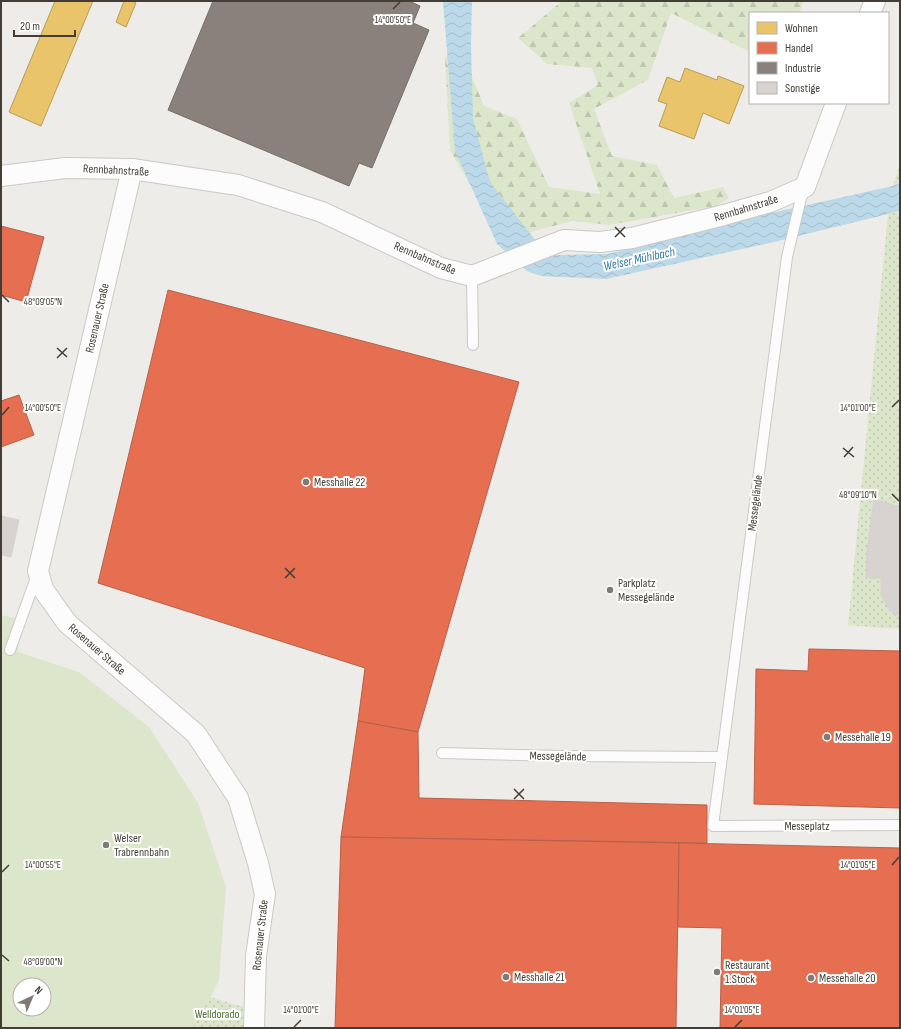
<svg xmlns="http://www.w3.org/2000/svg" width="901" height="1029" viewBox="0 0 901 1029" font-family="'Sofia Sans Condensed',sans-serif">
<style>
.forest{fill:url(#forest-firs)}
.park{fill:url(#park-dots)}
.garden{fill:#dce6cb;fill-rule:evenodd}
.water{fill:url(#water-waves)}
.homes{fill:#e9c46a;stroke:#b79c5a}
.shops{fill:#e76f51;stroke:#b66049}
.industry{fill:#8a817c;stroke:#756d67}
.building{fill:#d6d3d0;stroke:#d6d3cf}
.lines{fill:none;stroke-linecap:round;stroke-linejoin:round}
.lane-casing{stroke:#cbc8c5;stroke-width:12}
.street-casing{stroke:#cbc8c5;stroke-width:22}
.lane{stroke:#fcfcfc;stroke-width:10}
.street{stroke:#fcfcfc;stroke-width:20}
.ticks{fill:none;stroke:#433d36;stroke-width:1.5}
.poi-dot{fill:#7f7a75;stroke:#fff;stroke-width:1.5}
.labels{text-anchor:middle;stroke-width:4;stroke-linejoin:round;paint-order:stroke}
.street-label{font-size:12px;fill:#433d36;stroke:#fff}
.poi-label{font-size:12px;fill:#433d36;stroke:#fff;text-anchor:start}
.park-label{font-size:12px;fill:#4a6f2f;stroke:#fff}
.water-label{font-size:13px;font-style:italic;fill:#397ca4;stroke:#fff}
.ticks-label{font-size:10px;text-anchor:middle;fill:#433d36;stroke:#fff;stroke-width:4;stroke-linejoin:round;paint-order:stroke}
</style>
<defs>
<pattern id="forest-firs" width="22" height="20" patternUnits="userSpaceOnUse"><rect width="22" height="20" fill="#dce6cb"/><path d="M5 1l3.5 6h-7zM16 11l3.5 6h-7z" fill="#bec6af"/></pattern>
<pattern id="park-dots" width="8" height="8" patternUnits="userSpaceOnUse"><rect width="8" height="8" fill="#dce6cb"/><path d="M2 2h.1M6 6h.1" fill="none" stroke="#bec6af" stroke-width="1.8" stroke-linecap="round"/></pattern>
<pattern id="water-waves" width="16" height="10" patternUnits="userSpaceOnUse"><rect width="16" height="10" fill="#bcd9e9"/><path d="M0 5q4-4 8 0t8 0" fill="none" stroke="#a3bbc8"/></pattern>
</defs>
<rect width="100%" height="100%" fill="#eeece9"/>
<polygon class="forest" points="562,1 804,1 799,13 750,13 750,52 671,13 648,80 594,109 612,156 657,165 674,198 723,187 729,198 716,206 609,225 572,221 502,240 450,150 445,58 460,48 484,106 517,119 549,187 600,194 569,103 598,85 592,68 547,64 518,38"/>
<g class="park">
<polygon points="900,164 900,629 869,627 848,625 888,214 893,186"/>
<polygon points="210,997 243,1007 243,1028 193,1028"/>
</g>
<path class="garden" d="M1 615 19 619 18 652 79 672 149 727 198 803 226 887 219 981 193 1028H1ZM20 985H44V1009H20Z"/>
<polygon class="water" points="443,1 472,1 471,44 473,118 490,182 537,242 558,255 608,254 771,213 893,186 900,183 900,210 888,214 774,242 606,279 541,276 527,271 497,244 455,151"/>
<g class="homes">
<polygon points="55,1 93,1 41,126 9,112"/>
<polygon points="124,1 132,1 136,3 126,27 116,22"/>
<polygon points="685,68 717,80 718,76 744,86 729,124 703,113 694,139 659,126 667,104 658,101 667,77 680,82"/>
</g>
<g class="shops">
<polygon points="1,226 44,237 26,302 1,295"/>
<polygon points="168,290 519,382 418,732 358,721 365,668 98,583"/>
<polygon points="19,395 34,435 1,447 1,401"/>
<polygon points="809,649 900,651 900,808 754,804 756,669 808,671"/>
<polygon points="358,721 418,732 419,798 707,805 707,843 341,837"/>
<polygon points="341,837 679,843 676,1028 335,1028"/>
<polygon points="679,843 900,848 900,1028 720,1028 722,928 678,927"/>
</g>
<polygon class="industry" points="213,1 409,1 420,6 413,23 429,30 372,168 359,163 349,186 168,110"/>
<g class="building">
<polygon points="874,499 900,507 900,613 895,616 887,606 881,595 881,578 866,578 867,550"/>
<polygon points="1,516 19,520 11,557 1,555"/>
</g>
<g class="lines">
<defs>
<g id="lane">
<polyline points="805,189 801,198 787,257 713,826 900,825"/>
<polyline points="472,276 473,345"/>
<polyline points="10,650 37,575"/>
<polyline points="442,753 563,756 722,757"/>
</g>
<g id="street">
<polyline points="870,13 875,1"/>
<polyline points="132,169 38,571 43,589 67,623 196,734 238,798 258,863 265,894 256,956 254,1028"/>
<polyline points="1,176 65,168 132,169 238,185 322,212 441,268 472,276 564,240 600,242 632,238 724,215 770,202 805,187 836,103"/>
</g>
</defs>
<use href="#lane" class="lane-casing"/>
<use href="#street" class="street-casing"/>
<use href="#lane" class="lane"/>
<use href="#street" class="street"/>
</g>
<path class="ticks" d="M393 9 400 2M615 227 625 237M615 237 625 227M2 295 9 302M57 348 67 357M57 358 67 348M892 407 899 400M2 415 9 407M843 448 854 457M844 457 853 447M892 494 899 501M285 568 295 578M285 578 295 568M514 789 524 799M514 799 524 789M892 865 899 857M2 872 9 865M2 955 9 961M294 1027 301 1020M735 1027 742 1020"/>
<g class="poi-dot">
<circle cx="306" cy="482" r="4"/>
<circle cx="610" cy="590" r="4"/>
<circle cx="827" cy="737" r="4"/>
<circle cx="106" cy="845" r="4"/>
<circle cx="717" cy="972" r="4"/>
<circle cx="506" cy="977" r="4"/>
<circle cx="811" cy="978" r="4"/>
</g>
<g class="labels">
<g class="street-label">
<text transform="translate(116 170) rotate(3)" y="4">Rennbahnstraße</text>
<text transform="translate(746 208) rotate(-17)" y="4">Rennbahnstraße</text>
<text transform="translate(425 258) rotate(23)" y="4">Rennbahnstraße</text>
<text transform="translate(97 318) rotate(-77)" y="4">Rosenauer Straße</text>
<text transform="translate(755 503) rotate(-83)" y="4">Messegelände</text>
<text transform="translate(97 649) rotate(41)" y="4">Rosenauer Straße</text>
<text transform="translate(558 756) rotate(1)" y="4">Messegelände</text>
<text x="807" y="830">Messeplatz</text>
<text transform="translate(260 935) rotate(-84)" y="4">Rosenauer Straße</text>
</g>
<g class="poi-label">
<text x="314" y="486">Messhalle 22</text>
<text x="618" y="587">Parkplatz<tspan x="618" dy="14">Messegelände</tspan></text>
<text x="835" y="741">Messehalle 19</text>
<text x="114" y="842">Welser<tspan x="114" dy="14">Trabrennbahn</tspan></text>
<text x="725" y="969">Restaurant<tspan x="725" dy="14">1.Stock</tspan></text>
<text x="514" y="981">Messhalle 21</text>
<text x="819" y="982">Messehalle 20</text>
</g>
<g class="park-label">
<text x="217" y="1018">Welldorado</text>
</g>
<g class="water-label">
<text transform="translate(639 258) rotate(-12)" y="5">Welser Mühlbach</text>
</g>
</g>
<g class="ticks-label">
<text x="393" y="23">14°00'50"E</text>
<text x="43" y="305">48°09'05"N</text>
<text x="858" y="411">14°01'00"E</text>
<text x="43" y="411">14°00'50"E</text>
<text x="858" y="498">48°09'10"N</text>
<text x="858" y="868">14°01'05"E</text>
<text x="43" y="868">14°00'55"E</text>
<text x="43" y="965">48°09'00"N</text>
<text x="301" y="1013">14°01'00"E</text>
<text x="742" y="1013">14°01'05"E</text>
</g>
<rect width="901" height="1029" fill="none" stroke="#433d36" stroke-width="4"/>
<rect x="749" y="12" width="140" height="92" fill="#ffffff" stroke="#b4b1af"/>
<rect x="757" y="22" width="20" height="12" fill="#e9c46a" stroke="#b4b1af"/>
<text x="785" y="32" font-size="12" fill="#433d36">Wohnen</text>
<rect x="757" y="42" width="20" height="12" fill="#e76f51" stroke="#b4b1af"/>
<text x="785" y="52" font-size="12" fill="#433d36">Handel</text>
<rect x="757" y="62" width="20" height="12" fill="#8a817c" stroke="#b4b1af"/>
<text x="785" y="72" font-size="12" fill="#433d36">Industrie</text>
<rect x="757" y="82" width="20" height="12" fill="#d6d3d0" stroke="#b4b1af"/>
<text x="785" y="92" font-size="12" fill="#433d36">Sonstige</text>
<g transform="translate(32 997) rotate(44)"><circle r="19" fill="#ffffff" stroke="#b4b1af"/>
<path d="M0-3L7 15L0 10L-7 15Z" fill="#7f7a75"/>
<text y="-6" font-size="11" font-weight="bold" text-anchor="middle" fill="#433d36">N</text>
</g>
<path d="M14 30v6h61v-6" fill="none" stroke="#433d36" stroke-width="2"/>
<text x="20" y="30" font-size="12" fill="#433d36" stroke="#ffffff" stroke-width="3" paint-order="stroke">20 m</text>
</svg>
